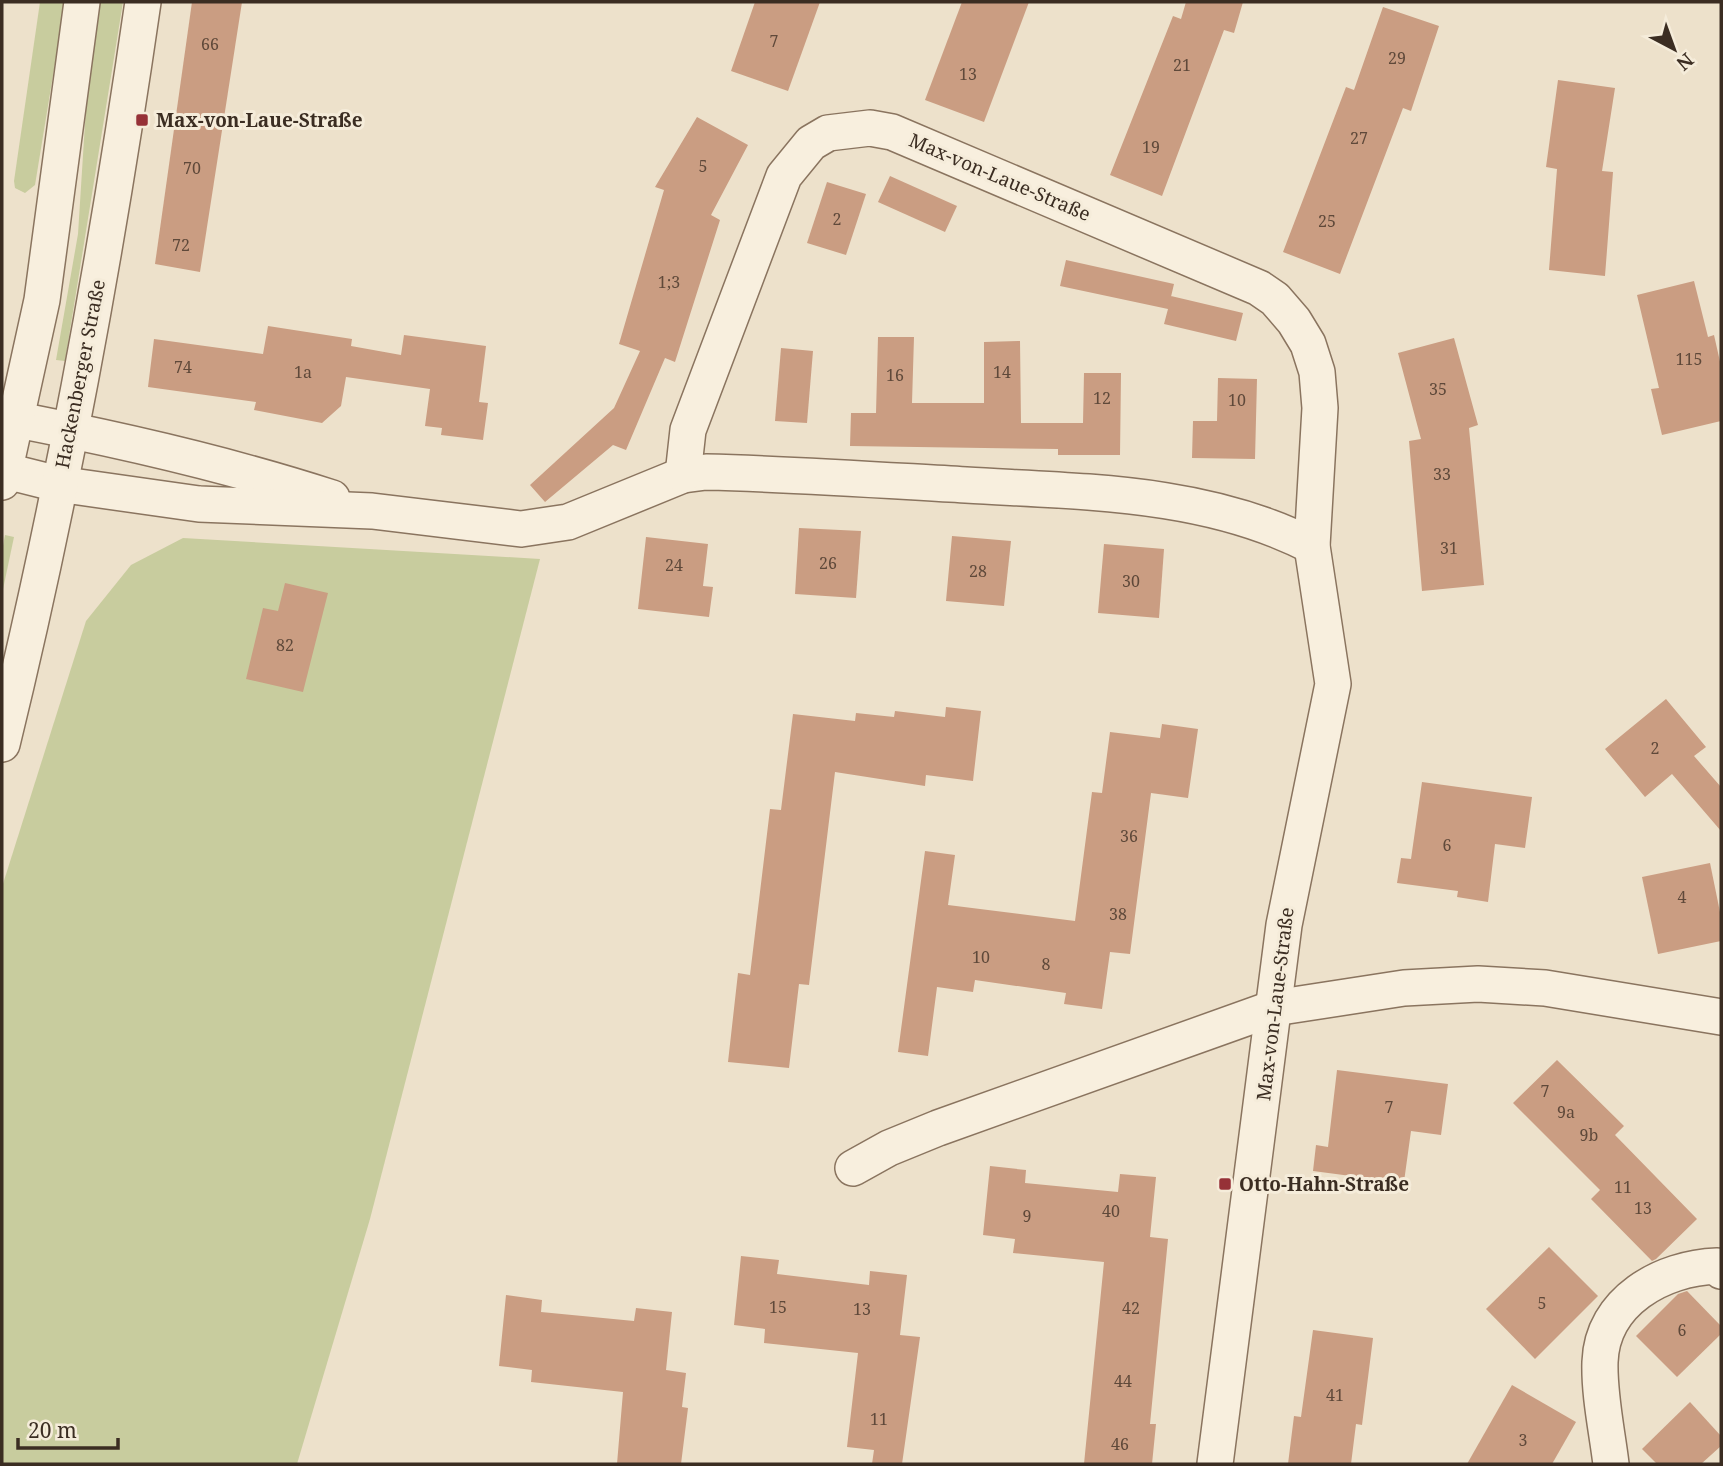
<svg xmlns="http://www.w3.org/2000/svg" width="1723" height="1466" viewBox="0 0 1723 1466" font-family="'Noto Serif',serif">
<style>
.green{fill:#c8cc9e}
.building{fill:#ca9d82}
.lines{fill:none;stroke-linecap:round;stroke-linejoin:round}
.minor-casing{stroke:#8a745f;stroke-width:38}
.minor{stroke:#f8efde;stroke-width:35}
.poi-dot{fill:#963137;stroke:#f5ecda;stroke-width:2.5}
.labels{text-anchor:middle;stroke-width:6;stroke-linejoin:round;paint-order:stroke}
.number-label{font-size:16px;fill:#5f493a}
.poi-label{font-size:19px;font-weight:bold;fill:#3b2d22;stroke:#f5ecda;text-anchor:start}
.street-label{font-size:19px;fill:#3b2d22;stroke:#f5ecda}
</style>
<rect width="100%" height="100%" fill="#ede1cb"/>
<g class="green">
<polygon points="40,2 65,2 35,185 25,193 15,188 14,181"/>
<polygon points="98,2 123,2 65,361 56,360 78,234 87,92"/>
<polygon points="5,535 14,537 2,594 2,551"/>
<polygon points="183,538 540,559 370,1219 297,1464 2,1464 2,887 86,621 131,565"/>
</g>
<g class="building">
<polygon points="192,2 242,2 200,272 155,264"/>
<polygon points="755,2 820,2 788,91 731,71"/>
<polygon points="962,2 1029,2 984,122 925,100"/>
<polygon points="1186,2 1243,2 1234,33 1224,30 1162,196 1110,175 1173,16 1181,19"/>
<polygon points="1383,7 1439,26 1411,111 1403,108 1340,274 1283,252 1346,87 1354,90"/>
<polygon points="1558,80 1615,88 1602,171 1613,172 1605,276 1549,270 1557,169 1546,167"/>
<polygon points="697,117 748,145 711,215 720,220 675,362 665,358 626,450 613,445 545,502 530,485 614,408 640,351 619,344 664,190 655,187"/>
<polygon points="890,176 957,206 945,232 878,202"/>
<polygon points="827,182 866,194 846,255 807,243"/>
<polygon points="1066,260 1174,284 1170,301 1171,296 1243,313 1236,341 1164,324 1168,309 1060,286"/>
<polygon points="1694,281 1708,337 1714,335 1721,366 1721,421 1662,435 1651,389 1659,388 1637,295"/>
<polygon points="268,326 352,339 351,346 401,355 404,335 486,346 479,402 488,403 483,440 441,435 442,428 425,426 430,389 346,377 341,406 322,423 254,410 256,402 148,387 154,339 263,354"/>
<polygon points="878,337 914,337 912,403 984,403 984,342 1020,341 1021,423 1083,423 1084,373 1121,373 1120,455 1058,455 1058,449 850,446 851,413 876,413"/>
<polygon points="1454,338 1478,425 1469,428 1484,585 1422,591 1409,441 1421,439 1398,353"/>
<polygon points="781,348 813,351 807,423 775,421"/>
<polygon points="1218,378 1257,379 1255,459 1192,458 1193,421 1217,421"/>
<polygon points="799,528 861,531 856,598 795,594"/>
<polygon points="952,536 1011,541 1004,606 946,601"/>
<polygon points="646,537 708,544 703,586 713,587 709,617 638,609"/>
<polygon points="1104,544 1164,549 1159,618 1098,613"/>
<polygon points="285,583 328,593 303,692 246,679 263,608 278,611"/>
<polygon points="1666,699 1706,747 1694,756 1721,787 1721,831 1672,774 1645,797 1605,749"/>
<polygon points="946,707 981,711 973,781 926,775 925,786 835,772 809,985 799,984 789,1068 728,1062 738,973 750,975 770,809 781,810 793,714 855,721 856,713 894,717 895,711 945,717"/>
<polygon points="1162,724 1198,729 1188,798 1151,793 1130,954 1110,952 1102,1009 1064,1004 1066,993 975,980 973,992 937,987 928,1056 898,1052 925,851 955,855 948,905 1075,921 1092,792 1102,793 1110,732 1160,738"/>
<polygon points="1422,782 1532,797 1525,848 1495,844 1488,902 1457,897 1458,891 1397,883 1401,858 1411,859"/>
<polygon points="1710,863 1721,917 1721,941 1658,954 1642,877"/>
<polygon points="1557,1060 1624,1126 1615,1135 1697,1219 1656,1259 1652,1261 1591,1199 1600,1190 1513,1103"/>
<polygon points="1337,1070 1448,1084 1441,1135 1411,1131 1403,1189 1373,1185 1374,1179 1313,1171 1316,1145 1328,1147"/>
<polygon points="990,1166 1026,1170 1025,1183 1118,1192 1120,1174 1156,1177 1150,1237 1168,1239 1150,1424 1156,1424 1152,1464 1084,1464 1104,1262 1013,1253 1015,1239 983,1235"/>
<polygon points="1549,1247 1598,1296 1535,1359 1486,1309"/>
<polygon points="741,1256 779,1260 777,1274 869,1285 870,1271 907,1275 900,1335 920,1337 902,1464 872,1464 874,1450 847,1447 858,1353 764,1343 765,1329 734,1325"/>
<polygon points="1687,1291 1721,1326 1721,1334 1677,1377 1636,1336 1678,1294"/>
<polygon points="506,1295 542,1300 541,1312 634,1321 636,1308 672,1312 666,1370 686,1373 682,1407 688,1408 681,1464 617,1464 623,1392 531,1382 532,1370 499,1366"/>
<polygon points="1313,1330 1373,1338 1362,1425 1356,1424 1351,1464 1288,1464 1294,1416 1301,1417"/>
<polygon points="1512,1385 1576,1422 1552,1464 1467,1464"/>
<polygon points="1690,1402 1721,1436 1721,1446 1701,1464 1657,1464 1642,1449"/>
</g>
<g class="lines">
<defs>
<g id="minor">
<path d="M2 417C114 438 224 463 332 498"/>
<path d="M2 470 58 484 199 504 372 511 521 529 568 522 683 475 706 472C793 474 879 480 966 485 1083 492 1206 491 1312 546"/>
<polyline points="683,475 688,430 784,176 811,143 828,133 870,128 892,132 1259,288 1275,299 1294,321 1308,344 1317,372 1320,408 1312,546 1333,684 1284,925 1215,1464"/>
<polyline points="2,482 42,300 82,2"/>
<path d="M2 744C62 499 107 251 143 2"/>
<polyline points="853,1168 889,1148 938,1128 1274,1008 1404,988 1478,984 1545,988 1721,1017"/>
<path d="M1611 1464C1607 1431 1599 1395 1600 1362 1602 1301 1662 1268 1717 1266L1721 1271"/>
</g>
</defs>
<use href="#minor" class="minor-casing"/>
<use href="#minor" class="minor"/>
</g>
<g class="poi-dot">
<rect x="135" y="113" width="14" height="14" rx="3.5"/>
<rect x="1218" y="1177" width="14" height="14" rx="3.5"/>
</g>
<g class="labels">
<g class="number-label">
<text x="774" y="47">7</text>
<text x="210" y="50">66</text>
<text x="1397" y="64">29</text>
<text x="1182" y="71">21</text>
<text x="968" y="80">13</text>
<text x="1359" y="144">27</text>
<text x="1151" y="153">19</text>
<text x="703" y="172">5</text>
<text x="192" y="174">70</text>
<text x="837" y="225">2</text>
<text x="1327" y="227">25</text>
<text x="181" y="251">72</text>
<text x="669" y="288">1;3</text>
<text x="1689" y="365">115</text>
<text x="183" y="373">74</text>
<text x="303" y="378">1a</text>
<text x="1002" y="378">14</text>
<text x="895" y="381">16</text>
<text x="1438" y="395">35</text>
<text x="1102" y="404">12</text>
<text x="1237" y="406">10</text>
<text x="1442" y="480">33</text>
<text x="1449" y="554">31</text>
<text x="828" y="569">26</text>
<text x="674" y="571">24</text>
<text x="978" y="577">28</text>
<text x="1131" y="587">30</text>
<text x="285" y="651">82</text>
<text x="1655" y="754">2</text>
<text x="1129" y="842">36</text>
<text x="1447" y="851">6</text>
<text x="1682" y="903">4</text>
<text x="1118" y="920">38</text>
<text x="981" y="963">10</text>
<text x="1046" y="970">8</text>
<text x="1545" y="1097">7</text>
<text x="1389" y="1113">7</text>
<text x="1566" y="1118">9a</text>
<text x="1589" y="1141">9b</text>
<text x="1623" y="1193">11</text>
<text x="1643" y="1214">13</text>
<text x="1111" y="1217">40</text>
<text x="1027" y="1222">9</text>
<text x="1542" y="1309">5</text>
<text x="778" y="1313">15</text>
<text x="1131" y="1314">42</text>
<text x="862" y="1315">13</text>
<text x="1682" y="1336">6</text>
<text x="1123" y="1387">44</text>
<text x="1335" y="1401">41</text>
<text x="879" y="1425">11</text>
<text x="1523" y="1446">3</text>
<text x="1120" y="1450">46</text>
</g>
<g class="poi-label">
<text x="156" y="127">Max-von-Laue-Straße</text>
<text x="1239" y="1191">Otto-Hahn-Straße</text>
</g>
<g class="street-label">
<text transform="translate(1000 177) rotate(23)" y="7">Max-von-Laue-Straße</text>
<text transform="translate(80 374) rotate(-79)" y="7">Hackenberger Straße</text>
<text transform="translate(1275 1004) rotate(-83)" y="7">Max-von-Laue-Straße</text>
</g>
</g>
<rect width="1723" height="1466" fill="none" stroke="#3b2d22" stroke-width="7"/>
<g transform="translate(1674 49) rotate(139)" stroke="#f5ecda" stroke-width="5" paint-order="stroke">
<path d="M0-5L12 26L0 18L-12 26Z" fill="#3b2d22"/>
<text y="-10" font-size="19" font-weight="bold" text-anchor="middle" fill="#3b2d22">N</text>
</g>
<path d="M18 1438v10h100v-10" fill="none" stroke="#3b2d22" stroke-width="3.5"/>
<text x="28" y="1438" font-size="21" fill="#3b2d22" stroke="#f5ecda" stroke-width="5" paint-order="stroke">20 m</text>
</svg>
